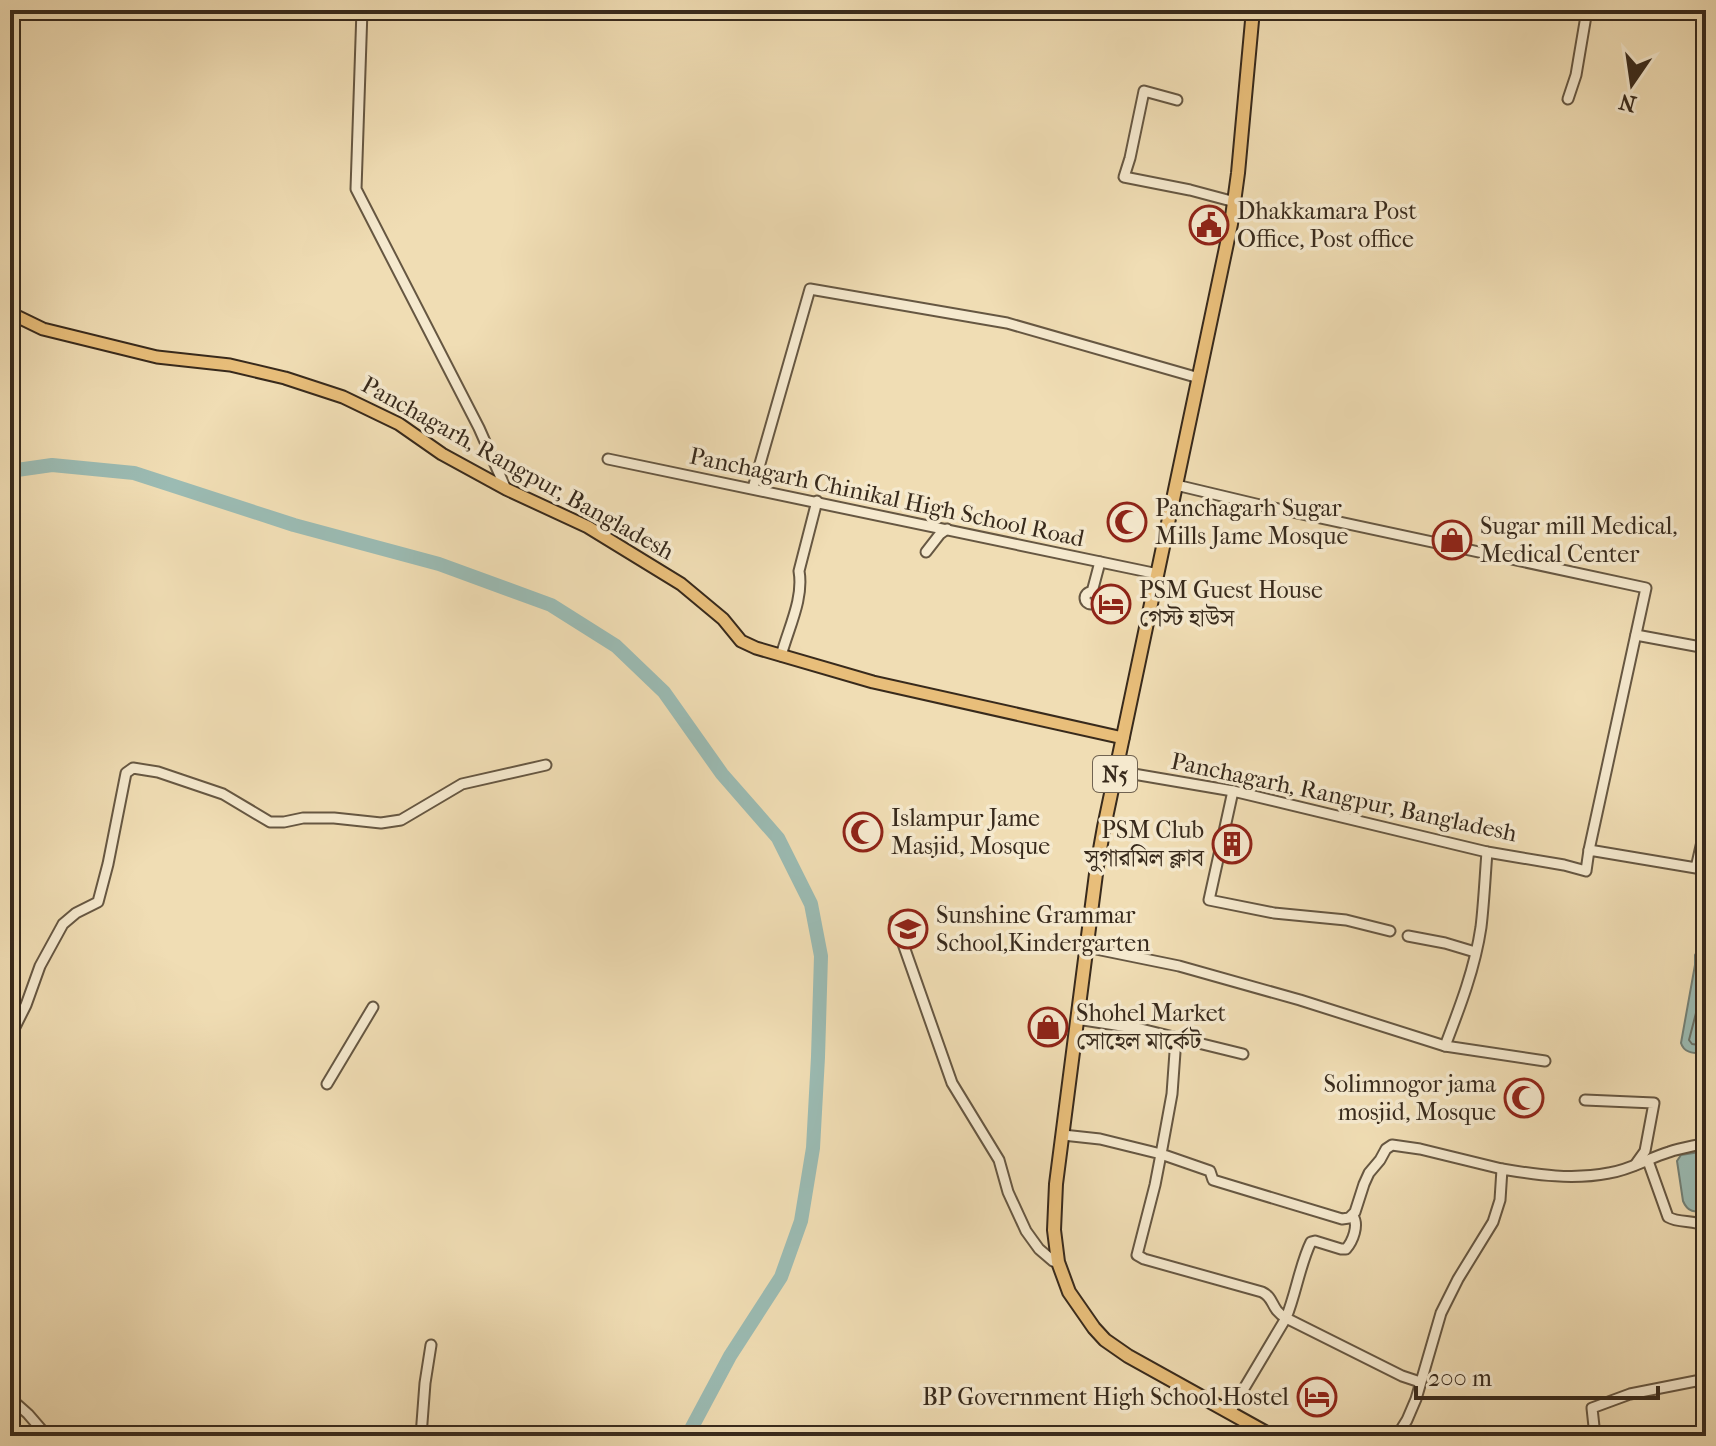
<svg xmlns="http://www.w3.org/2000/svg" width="1716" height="1446" viewBox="0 0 1716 1446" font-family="'IM FELL French Canon','Noto Serif Bengali',serif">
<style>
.water{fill:#9bbbb3;stroke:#738177;stroke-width:2}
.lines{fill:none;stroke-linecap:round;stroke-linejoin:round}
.shore{stroke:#6a7268;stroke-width:2}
.river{stroke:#9bbbb3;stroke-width:14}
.minor-casing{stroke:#665742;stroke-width:13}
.major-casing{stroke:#382a1c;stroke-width:15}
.highway-casing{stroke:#382a1c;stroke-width:16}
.minor{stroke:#f5e9ce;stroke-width:9}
.major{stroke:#e8be7a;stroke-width:11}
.highway{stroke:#e8be7a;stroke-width:12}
.labels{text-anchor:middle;stroke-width:7;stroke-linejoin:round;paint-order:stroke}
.shield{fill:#f5e9ce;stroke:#716351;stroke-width:2}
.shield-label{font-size:22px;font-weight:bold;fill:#382a1c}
.poi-label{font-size:24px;fill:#382a1c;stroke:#f5e9ce;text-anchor:start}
.street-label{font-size:24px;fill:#382a1c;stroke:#f5e9ce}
</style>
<rect width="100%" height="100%" fill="#f0ddb4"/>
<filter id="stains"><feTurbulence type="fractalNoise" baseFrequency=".0025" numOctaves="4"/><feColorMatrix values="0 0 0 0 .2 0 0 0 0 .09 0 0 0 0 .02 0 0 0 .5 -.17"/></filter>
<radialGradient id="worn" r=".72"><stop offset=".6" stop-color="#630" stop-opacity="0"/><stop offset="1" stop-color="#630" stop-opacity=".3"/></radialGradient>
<g class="water">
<path d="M1698 950H1706V1054C1696 1053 1684 1054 1681 1043L1695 965V955Z"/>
<path d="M1706 1151V1211C1695 1212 1688 1213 1683 1201L1677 1161 1681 1155Z"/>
</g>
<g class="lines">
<polyline class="shore" points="1706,958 1703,961 1696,1002 1696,1013 1689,1040 1692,1044 1706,1046"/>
<polyline class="river" points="10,471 52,465 134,473 294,525 439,564 551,605 616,646 664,692 722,774 778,838 811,904 821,956 818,1057 813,1148 801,1221 781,1277 730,1356 691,1429 690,1436"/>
<defs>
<g id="minor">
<polyline points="362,10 356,189 479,428 506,489"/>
<polyline points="1568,99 1576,75 1587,10"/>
<polyline points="1177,100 1144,91 1130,158 1124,177 1190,190 1235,202"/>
<polyline points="608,459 1158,574"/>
<polyline points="1176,485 1260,505 1646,588 1589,850"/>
<polyline points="753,488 810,289 1007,323 1199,378"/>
<polyline points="926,552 940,534 947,529"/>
<circle cx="1091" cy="598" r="6"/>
<polyline points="1092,592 1100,562"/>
<polyline points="1636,635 1706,648"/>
<path d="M781 656C788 629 804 599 799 571L817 501"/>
<polyline points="1116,771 1233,791 1487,852 1564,865 1586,871 1589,850 1696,868 1706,824"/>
<polyline points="1233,791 1209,900 1274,913 1346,920 1390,931"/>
<polyline points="895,921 952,1083 999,1160 1008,1192 1026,1231 1039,1249 1053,1261 1058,1262"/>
<polyline points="1408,936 1445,943 1475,952"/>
<path d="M1086 947 1179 966 1300 1000 1445 1046C1460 1007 1475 968 1481 927 1484 902 1485 877 1487 852"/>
<polyline points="1077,1019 1141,1029 1243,1054"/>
<polyline points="10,1037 26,1005 40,966 63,924 76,913 98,902 108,864 126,773 133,768 158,772 223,794 270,822 284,822 303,818 334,818 381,823 401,820 462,784 546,765"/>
<polyline points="1176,1038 1172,1094 1161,1154 1210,1171 1213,1180 1342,1219 1349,1218 1355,1212 1364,1184 1369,1173 1380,1160 1386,1149 1392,1145 1420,1149 1502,1169"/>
<polyline points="1445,1046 1545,1061"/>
<polyline points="327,1084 373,1007"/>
<polyline points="1585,1100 1654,1103 1645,1151 1635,1165"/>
<path d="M1063 1135 1100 1139 1161 1154 1155 1185 1137 1255 1144 1259 1262 1292C1275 1298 1270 1309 1286 1318L1230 1412"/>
<path d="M1648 1161 1668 1217C1680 1224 1695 1219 1706 1227"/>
<path d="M1353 1216C1359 1225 1353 1241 1346 1249H1341L1315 1241 1311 1242C1300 1264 1296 1294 1286 1318L1402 1376 1420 1382"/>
<polyline points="10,1236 13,1237"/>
<polyline points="10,1398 28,1414 47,1436"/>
<polyline points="421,1436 425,1383 431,1345"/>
<path d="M1397 1436 1407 1420 1416 1399 1441 1313 1458 1279 1493 1222 1500 1200 1502 1169C1538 1175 1573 1180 1609 1173 1630 1170 1649 1158 1669 1152 1681 1148 1694 1146 1706 1143"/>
<polyline points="1595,1436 1592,1408 1630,1394 1706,1379"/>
</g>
<polyline id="major" points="10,313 43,329 157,357 230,365 285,378 343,397 399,424 442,454 506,489 588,527 681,584 723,619 741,641 756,648 873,682 1123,738"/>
<polyline id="highway" points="1253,10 1238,173 1231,224 1104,827 1097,866 1056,1184 1054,1230 1058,1262 1069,1292 1094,1328 1105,1340 1128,1356 1272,1436"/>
</defs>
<use href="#minor" class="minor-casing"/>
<use href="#major" class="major-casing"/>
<use href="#highway" class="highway-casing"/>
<use href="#minor" class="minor"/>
<use href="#major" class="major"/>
<use href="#highway" class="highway"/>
</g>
<defs>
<symbol id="civic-ring" viewBox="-11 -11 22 22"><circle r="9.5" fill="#f5e9ce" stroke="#8f2418" stroke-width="1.5"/><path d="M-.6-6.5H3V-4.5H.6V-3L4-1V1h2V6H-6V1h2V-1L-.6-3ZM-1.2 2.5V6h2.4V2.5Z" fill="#8f2418"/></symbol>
<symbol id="mosque-ring" viewBox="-11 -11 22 22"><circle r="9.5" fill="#f5e9ce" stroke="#8f2418" stroke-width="1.5"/><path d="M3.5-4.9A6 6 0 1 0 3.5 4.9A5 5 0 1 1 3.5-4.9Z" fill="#8f2418"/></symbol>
<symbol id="shop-ring" viewBox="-11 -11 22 22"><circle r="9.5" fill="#f5e9ce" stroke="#8f2418" stroke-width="1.5"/><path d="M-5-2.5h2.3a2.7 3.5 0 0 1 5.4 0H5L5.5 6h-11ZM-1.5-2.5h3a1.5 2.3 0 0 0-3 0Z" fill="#8f2418"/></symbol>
<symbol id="hotel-ring" viewBox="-11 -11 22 22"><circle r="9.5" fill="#f5e9ce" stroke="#8f2418" stroke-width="1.5"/><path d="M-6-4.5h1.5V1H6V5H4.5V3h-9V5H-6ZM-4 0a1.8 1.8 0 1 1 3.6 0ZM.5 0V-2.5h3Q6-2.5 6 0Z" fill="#8f2418"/></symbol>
<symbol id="building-ring" viewBox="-11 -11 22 22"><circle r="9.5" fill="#f5e9ce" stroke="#8f2418" stroke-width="1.5"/><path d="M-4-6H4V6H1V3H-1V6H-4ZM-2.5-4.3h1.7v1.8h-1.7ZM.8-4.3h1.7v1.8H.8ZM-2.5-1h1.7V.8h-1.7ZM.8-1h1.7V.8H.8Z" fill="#8f2418"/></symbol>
<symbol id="school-ring" viewBox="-11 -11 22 22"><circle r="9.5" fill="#f5e9ce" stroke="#8f2418" stroke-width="1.5"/><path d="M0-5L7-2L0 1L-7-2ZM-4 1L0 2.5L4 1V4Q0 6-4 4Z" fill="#8f2418"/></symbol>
</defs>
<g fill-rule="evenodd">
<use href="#civic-ring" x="1187" y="203" width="44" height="44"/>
<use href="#mosque-ring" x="1105" y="500" width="44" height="44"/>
<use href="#shop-ring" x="1430" y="518" width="44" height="44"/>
<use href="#hotel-ring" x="1089" y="582" width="44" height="44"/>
<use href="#mosque-ring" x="841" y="810" width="44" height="44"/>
<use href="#building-ring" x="1210" y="822" width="44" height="44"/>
<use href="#school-ring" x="886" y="907" width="44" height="44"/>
<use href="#shop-ring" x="1026" y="1005" width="44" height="44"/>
<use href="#mosque-ring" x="1502" y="1076" width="44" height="44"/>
<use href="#hotel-ring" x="1295" y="1375" width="44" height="44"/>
</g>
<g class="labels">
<rect class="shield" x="1093" y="756" width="44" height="36" rx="6"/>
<g class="shield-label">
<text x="1115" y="782">N5</text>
</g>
<g class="poi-label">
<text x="1237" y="219">Dhakkamara Post<tspan x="1237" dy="28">Office, Post office</tspan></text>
<text x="1155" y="516">Panchagarh Sugar<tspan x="1155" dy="28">Mills Jame Mosque</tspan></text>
<text x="1480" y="534">Sugar mill Medical,<tspan x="1480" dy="28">Medical Center</tspan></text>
<text x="1139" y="598">PSM Guest House<tspan x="1139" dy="28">গেস্ট হাউস</tspan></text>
<text x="891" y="826">Islampur Jame<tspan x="891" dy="28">Masjid, Mosque</tspan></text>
<text x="1204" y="838" text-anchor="end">PSM Club<tspan x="1204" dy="28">সুগারমিল ক্লাব</tspan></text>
<text x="936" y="923">Sunshine Grammar<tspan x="936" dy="28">School,Kindergarten</tspan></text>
<text x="1076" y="1021">Shohel Market<tspan x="1076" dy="28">সোহেল মার্কেট</tspan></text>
<text x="1496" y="1092" text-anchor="end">Solimnogor jama<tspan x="1496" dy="28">mosjid, Mosque</tspan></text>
<text x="1289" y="1405" text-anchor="end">BP Government High School Hostel</text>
</g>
<g class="street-label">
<text transform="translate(518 468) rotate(29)" y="8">Panchagarh, Rangpur, Bangladesh</text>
<text transform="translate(887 497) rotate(12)" y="8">Panchagarh Chinikal High School Road</text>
<text transform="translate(1344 797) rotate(12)" y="8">Panchagarh, Rangpur, Bangladesh</text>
</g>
</g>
<rect width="1716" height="1446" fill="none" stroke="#f0ddb4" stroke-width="40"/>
<rect x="12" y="12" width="1692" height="1422" fill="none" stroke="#382a1c" stroke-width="4"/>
<rect x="20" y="20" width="1676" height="1406" fill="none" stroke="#382a1c" stroke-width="2"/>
<g transform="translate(1632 84) rotate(193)" stroke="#f5e9ce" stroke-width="6" paint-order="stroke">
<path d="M0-6L14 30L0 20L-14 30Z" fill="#382a1c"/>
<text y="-12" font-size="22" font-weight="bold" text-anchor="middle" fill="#382a1c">N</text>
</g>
<path d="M1416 1386v12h242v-12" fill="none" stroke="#382a1c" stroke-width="4"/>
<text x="1428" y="1386" font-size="24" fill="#382a1c" stroke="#f5e9ce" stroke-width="6" paint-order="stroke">200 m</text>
<rect width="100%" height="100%" filter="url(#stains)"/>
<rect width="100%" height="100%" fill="url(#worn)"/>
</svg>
